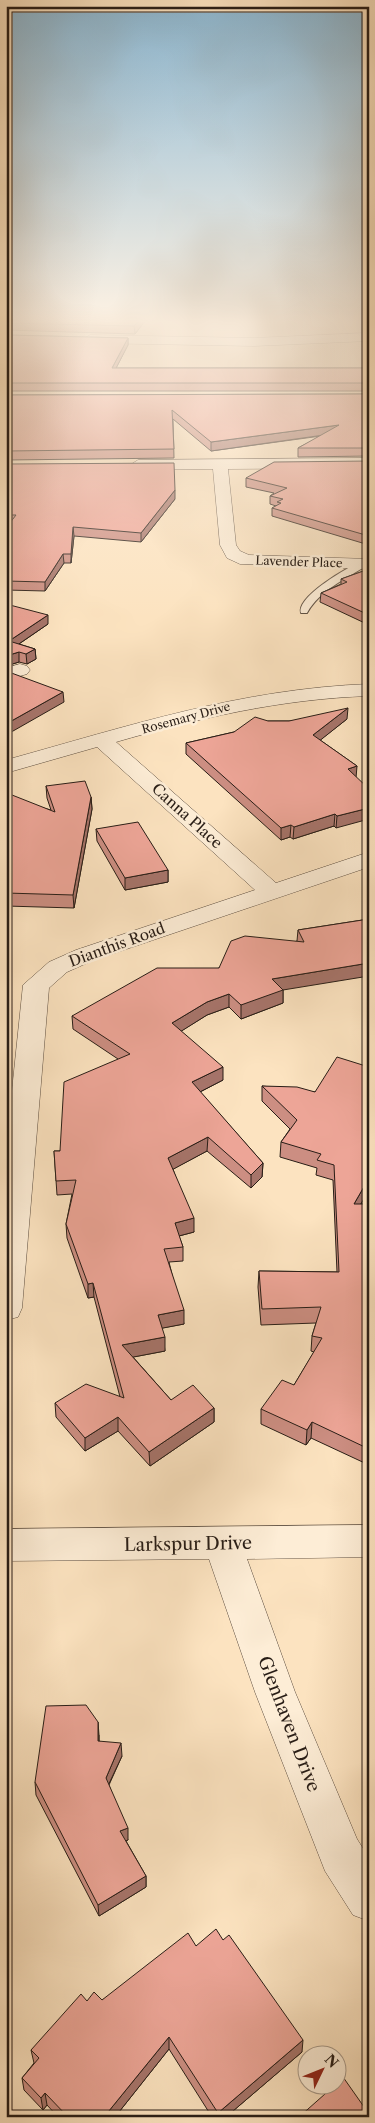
<svg xmlns="http://www.w3.org/2000/svg" width="375" height="2123" viewBox="0 0 375 2123" font-family="'Libre Caslon Text',serif">
<style>
.lines{fill:none;stroke-linecap:round;stroke-linejoin:round}
.lane-casing{stroke:#5d4e40;stroke-width:2}
.street-casing{stroke:#5d4e40;stroke-width:1}
.lane{fill:#fdedd6;fill-rule:evenodd}
.street{fill:#fdedd6;fill-rule:evenodd}
.wall{fill:#cc8e82;stroke:#281d16}
.shaded-wall{fill:#a6746a;stroke:#281d16}
.building{fill:#eda597;stroke:#281d16}
.labels{text-anchor:middle;stroke-width:5;stroke-linejoin:round;paint-order:stroke}
.far-street-label{font-size:12px;fill:#281d16;stroke:#fdedd6}
.street-label{font-size:15px;fill:#281d16;stroke:#fdedd6}
.near-street-label{font-size:18px;fill:#281d16;stroke:#fdedd6}
</style>
<rect width="100%" height="100%" fill="#fce3c0"/>
<filter id="stains"><feTurbulence type="fractalNoise" baseFrequency=".004" numOctaves="4"/><feColorMatrix values="0 0 0 0 .2 0 0 0 0 .09 0 0 0 0 .02 0 0 0 .5 -.17"/></filter>
<radialGradient id="worn" r=".72"><stop offset=".6" stop-color="#630" stop-opacity="0"/><stop offset="1" stop-color="#630" stop-opacity=".3"/></radialGradient>
<g class="lines">
<defs>
<path id="lane" d="M363 561 366 562V566C344 580 320 590 307 613H301C296 597 349 566 363 561Z"/>
<g id="street">
<polygon points="369,333 369,341 254,346 90,343 84,339 90,335 254,338"/>
<polygon points="369,458 369,468 228,469 236,545 240,551 249,555 369,559 369,569 240,564 227,558 220,545 213,469 138,470 130,465 138,460"/>
<polygon points="20,664 27,666 30,670 27,674 6,680 6,668"/>
<path d="M369 684V696C281 699 199 718 116 742L276 883 369 852V867L94 960 67 972 49 988 22 1308 18 1317 6 1320V1148L23 985 49 962 76 950 255 890 97 747 6 773V760C129 726 240 689 369 684Z"/>
<polygon points="369,1525 369,1557 247,1559 295,1692 357,1839 369,1858 369,1921 353,1915 325,1871 255,1692 209,1559 6,1561 6,1529"/>
</g>
</defs>
<use href="#lane" class="lane-casing"/>
<use href="#street" class="street-casing"/>
<use href="#lane" class="lane"/>
<use href="#street" class="street"/>
</g>
<g class="wall">
<polygon points="6,321 145,321 135,334 6,330"/>
<polygon points="6,335 128,338 128,345 116,368 369,368 369,391 6,391"/>
<polygon points="369,394 369,456 298,457 298,448 321,436 211,451 173,419 174,458 6,460 6,395"/>
<polygon points="369,461 369,545 272,516 272,508 276,506 270,504 270,496 274,493 246,487 246,478"/>
<polygon points="6,464 175,499 141,542 74,536 71,563 64,563 45,591 6,590 6,528 9,524 6,524"/>
<polygon points="369,569 369,625 320,602 321,593 341,584 341,579"/>
<polygon points="6,604 48,624 19,644 35,649 36,659 27,664 19,662 6,666"/>
<polygon points="347,719 320,740 357,766 336,828 334,826 293,839 290,837 281,840 186,754 186,743 234,732 268,721 289,721"/>
<polygon points="46,786 91,797 92,809 74,908 6,906 6,798 51,810 47,798"/>
<polygon points="96,829 168,870 168,882 125,890 97,841"/>
<polygon points="369,919 283,990 283,1003 241,1019 229,1007 207,1015 181,1031 223,1080 200,1092 263,1163 262,1177 251,1188 207,1151 173,1169 194,1232 179,1236 183,1247 183,1261 169,1262 184,1324 162,1328 165,1351 133,1357 171,1400 214,1408 214,1422 150,1466 118,1431 85,1451 56,1417 55,1403 120,1397 94,1297 88,1298 67,1238 66,1224 72,1194 57,1195 54,1151 60,1151 118,1059 73,1029 72,1016 219,968 297,941 298,930"/>
<polygon points="369,1067 369,1190 361,1204 369,1204 369,1465 311,1438 306,1445 261,1424 261,1409 294,1385 314,1352 311,1351 312,1336 316,1323 261,1325 258,1287 259,1271 337,1272 333,1180 316,1175 317,1168 280,1157 281,1142 290,1129 262,1101 262,1086 315,1092"/>
<polygon points="99,1735 99,1741 122,1756 109,1785 128,1840 126,1841 146,1876 146,1887 99,1916 36,1795 35,1782"/>
<polygon points="223,1940 302,2052 226,2117 212,2117 169,2049 115,2117 58,2117 47,2105 43,2110 24,2090 22,2078 34,2063 31,2050 87,2001 102,2000 196,1946"/>
</g>
<g class="shaded-wall">
<polygon points="139,321 145,321 135,334 134,326"/>
<polygon points="128,338 128,345 112,376 112,368"/>
<polygon points="339,425 338,433 211,451 211,442"/>
<polygon points="175,490 175,499 141,542 141,533"/>
<polygon points="73,527 74,536 71,563 71,554"/>
<polygon points="63,554 64,563 45,591 45,582"/>
<polygon points="48,615 48,624 10,650 9,641"/>
<polygon points="35,649 36,659 27,664 26,654"/>
<polygon points="19,652 19,662 6,666 6,656"/>
<polygon points="63,692 64,702 6,735 6,724"/>
<polygon points="348,708 347,719 313,746 313,735"/>
<polygon points="357,766 356,778 348,769"/>
<polygon points="91,797 92,809 74,908 73,895"/>
<polygon points="369,808 369,819 336,828 337,816"/>
<polygon points="335,814 334,826 293,839 294,827"/>
<polygon points="291,825 290,837 281,840 281,828"/>
<polygon points="168,870 168,882 125,890 125,878"/>
<polygon points="369,963 369,976 283,990 283,1003 241,1019 241,1005 272,979"/>
<polygon points="229,994 229,1007 207,1015 172,1037 172,1023 207,1002"/>
<polygon points="223,1067 223,1080 192,1096 192,1082"/>
<polygon points="208,1137 207,1151 168,1172 168,1158"/>
<polygon points="263,1163 262,1177 251,1188 251,1175"/>
<polygon points="369,1178 369,1190 352,1219 354,1204"/>
<polygon points="194,1218 194,1232 175,1237 175,1223"/>
<polygon points="93,1283 94,1297 88,1298 88,1284"/>
<polygon points="184,1310 184,1324 158,1329 158,1315"/>
<polygon points="165,1337 165,1351 123,1359 122,1345"/>
<polygon points="214,1408 214,1422 150,1466 149,1452"/>
<polygon points="118,1417 118,1431 85,1451 85,1438"/>
<polygon points="312,1422 311,1438 306,1445 307,1430"/>
<polygon points="98,1722 99,1735 99,1753 98,1741"/>
<polygon points="121,1743 122,1756 106,1790 106,1778"/>
<polygon points="128,1828 128,1840 121,1843 120,1831"/>
<polygon points="146,1876 146,1887 99,1916 98,1905"/>
<polygon points="169,2037 169,2049 115,2117 104,2117"/>
<polygon points="303,2040 302,2052 226,2117 217,2117 218,2113"/>
<polygon points="45,2093 47,2105 43,2110 41,2098"/>
</g>
<g class="building">
<polygon points="6,321 139,321 134,326 6,323"/>
<polygon points="6,335 128,338 112,368 369,368 369,383 6,383"/>
<polygon points="369,394 369,448 298,448 339,425 211,442 172,410 174,449 6,451 6,395"/>
<polygon points="369,461 369,536 272,508 281,503 277,502 283,499 270,496 287,488 246,478 274,462"/>
<polygon points="174,463 175,490 141,533 73,527 71,554 63,554 45,582 6,581 6,528 16,515 6,515 6,464"/>
<polygon points="369,569 369,615 321,593 347,582 341,579"/>
<polygon points="6,604 48,615 9,641 35,649 26,654 19,652 6,656"/>
<polygon points="6,671 63,692 6,724"/>
<polygon points="348,708 313,735 357,766 348,769 369,789 369,795 365,796 369,800 369,808 337,816 335,814 294,827 291,825 281,828 186,743 234,732 255,717 268,721 289,721"/>
<polygon points="85,781 91,797 73,895 6,893 6,798 12,795 55,812 46,786"/>
<polygon points="138,822 168,870 125,878 96,829"/>
<polygon points="369,919 369,963 272,979 283,990 241,1005 229,994 207,1002 172,1023 223,1067 192,1082 263,1163 251,1175 208,1137 168,1158 194,1218 175,1223 183,1247 164,1249 184,1310 158,1315 165,1337 122,1345 171,1400 193,1385 214,1408 149,1452 118,1417 85,1438 55,1403 86,1384 124,1398 93,1283 88,1284 66,1224 76,1180 56,1181 54,1151 60,1151 64,1082 130,1054 72,1016 157,968 219,968 231,941 245,936 304,942 298,930"/>
<polygon points="337,1057 369,1067 369,1108 367,1112 369,1113 369,1136 368,1138 369,1138 369,1178 354,1204 369,1204 369,1374 368,1377 369,1377 369,1449 312,1422 307,1430 261,1409 282,1380 294,1385 322,1338 312,1336 321,1307 262,1309 259,1271 339,1272 334,1165 317,1160 321,1154 281,1142 297,1120 262,1086 297,1087 315,1092"/>
<polygon points="86,1705 98,1722 98,1741 121,1743 106,1778 128,1828 120,1831 146,1876 98,1905 35,1782 46,1706"/>
<polygon points="216,1929 223,1940 229,1935 303,2040 218,2113 169,2037 104,2117 96,2117 94,2114 91,2117 68,2117 45,2093 41,2098 22,2078 39,2058 31,2050 81,1994 87,2001 94,1992 102,2000 188,1933 196,1946"/>
<polygon points="343,2077 369,2114 369,2117 299,2117 334,2086 338,2086 338,2082"/>
</g>
<linearGradient id="sky" x2="0" y2="1"><stop stop-color="#8bb8d4"/><stop offset="0.52" stop-color="#fef2e3"/><stop offset="1" stop-color="#fef2e3" stop-opacity="0"/></linearGradient>
<rect width="375" height="618" fill="url(#sky)"/>
<g class="labels">
<g class="far-street-label">
<text transform="translate(299 562) rotate(2)" y="4">Lavender Place</text>
<text transform="translate(186 718) rotate(-15)" y="4">Rosemary Drive</text>
</g>
<g class="street-label">
<text transform="translate(187 816) rotate(42)" y="5">Canna Place</text>
<text transform="translate(117 945) rotate(-20)" y="5">Dianthis Road</text>
</g>
<g class="near-street-label">
<text transform="translate(188 1544) rotate(-1)" y="6">Larkspur Drive</text>
<text transform="translate(289 1724) rotate(69)" y="6">Glenhaven Drive</text>
</g>
</g>
<rect width="375" height="2123" fill="none" stroke="#fce3c0" stroke-width="25"/>
<rect x="8" y="8" width="360" height="2108" fill="none" stroke="#281d16" stroke-width="2.5"/>
<rect x="12" y="12" width="350" height="2098" fill="none" stroke="#281d16"/>
<g transform="translate(322 2070) rotate(47)"><circle r="24" fill="#fdedd6" stroke="#a89a89"/>
<path d="M0-4L9 19L0 12L-9 19Z" fill="#8f2418"/>
<text y="-8" font-size="14" font-weight="bold" text-anchor="middle" fill="#281d16">N</text>
</g>
<rect width="100%" height="100%" filter="url(#stains)"/>
<rect width="100%" height="100%" fill="url(#worn)"/>
</svg>
